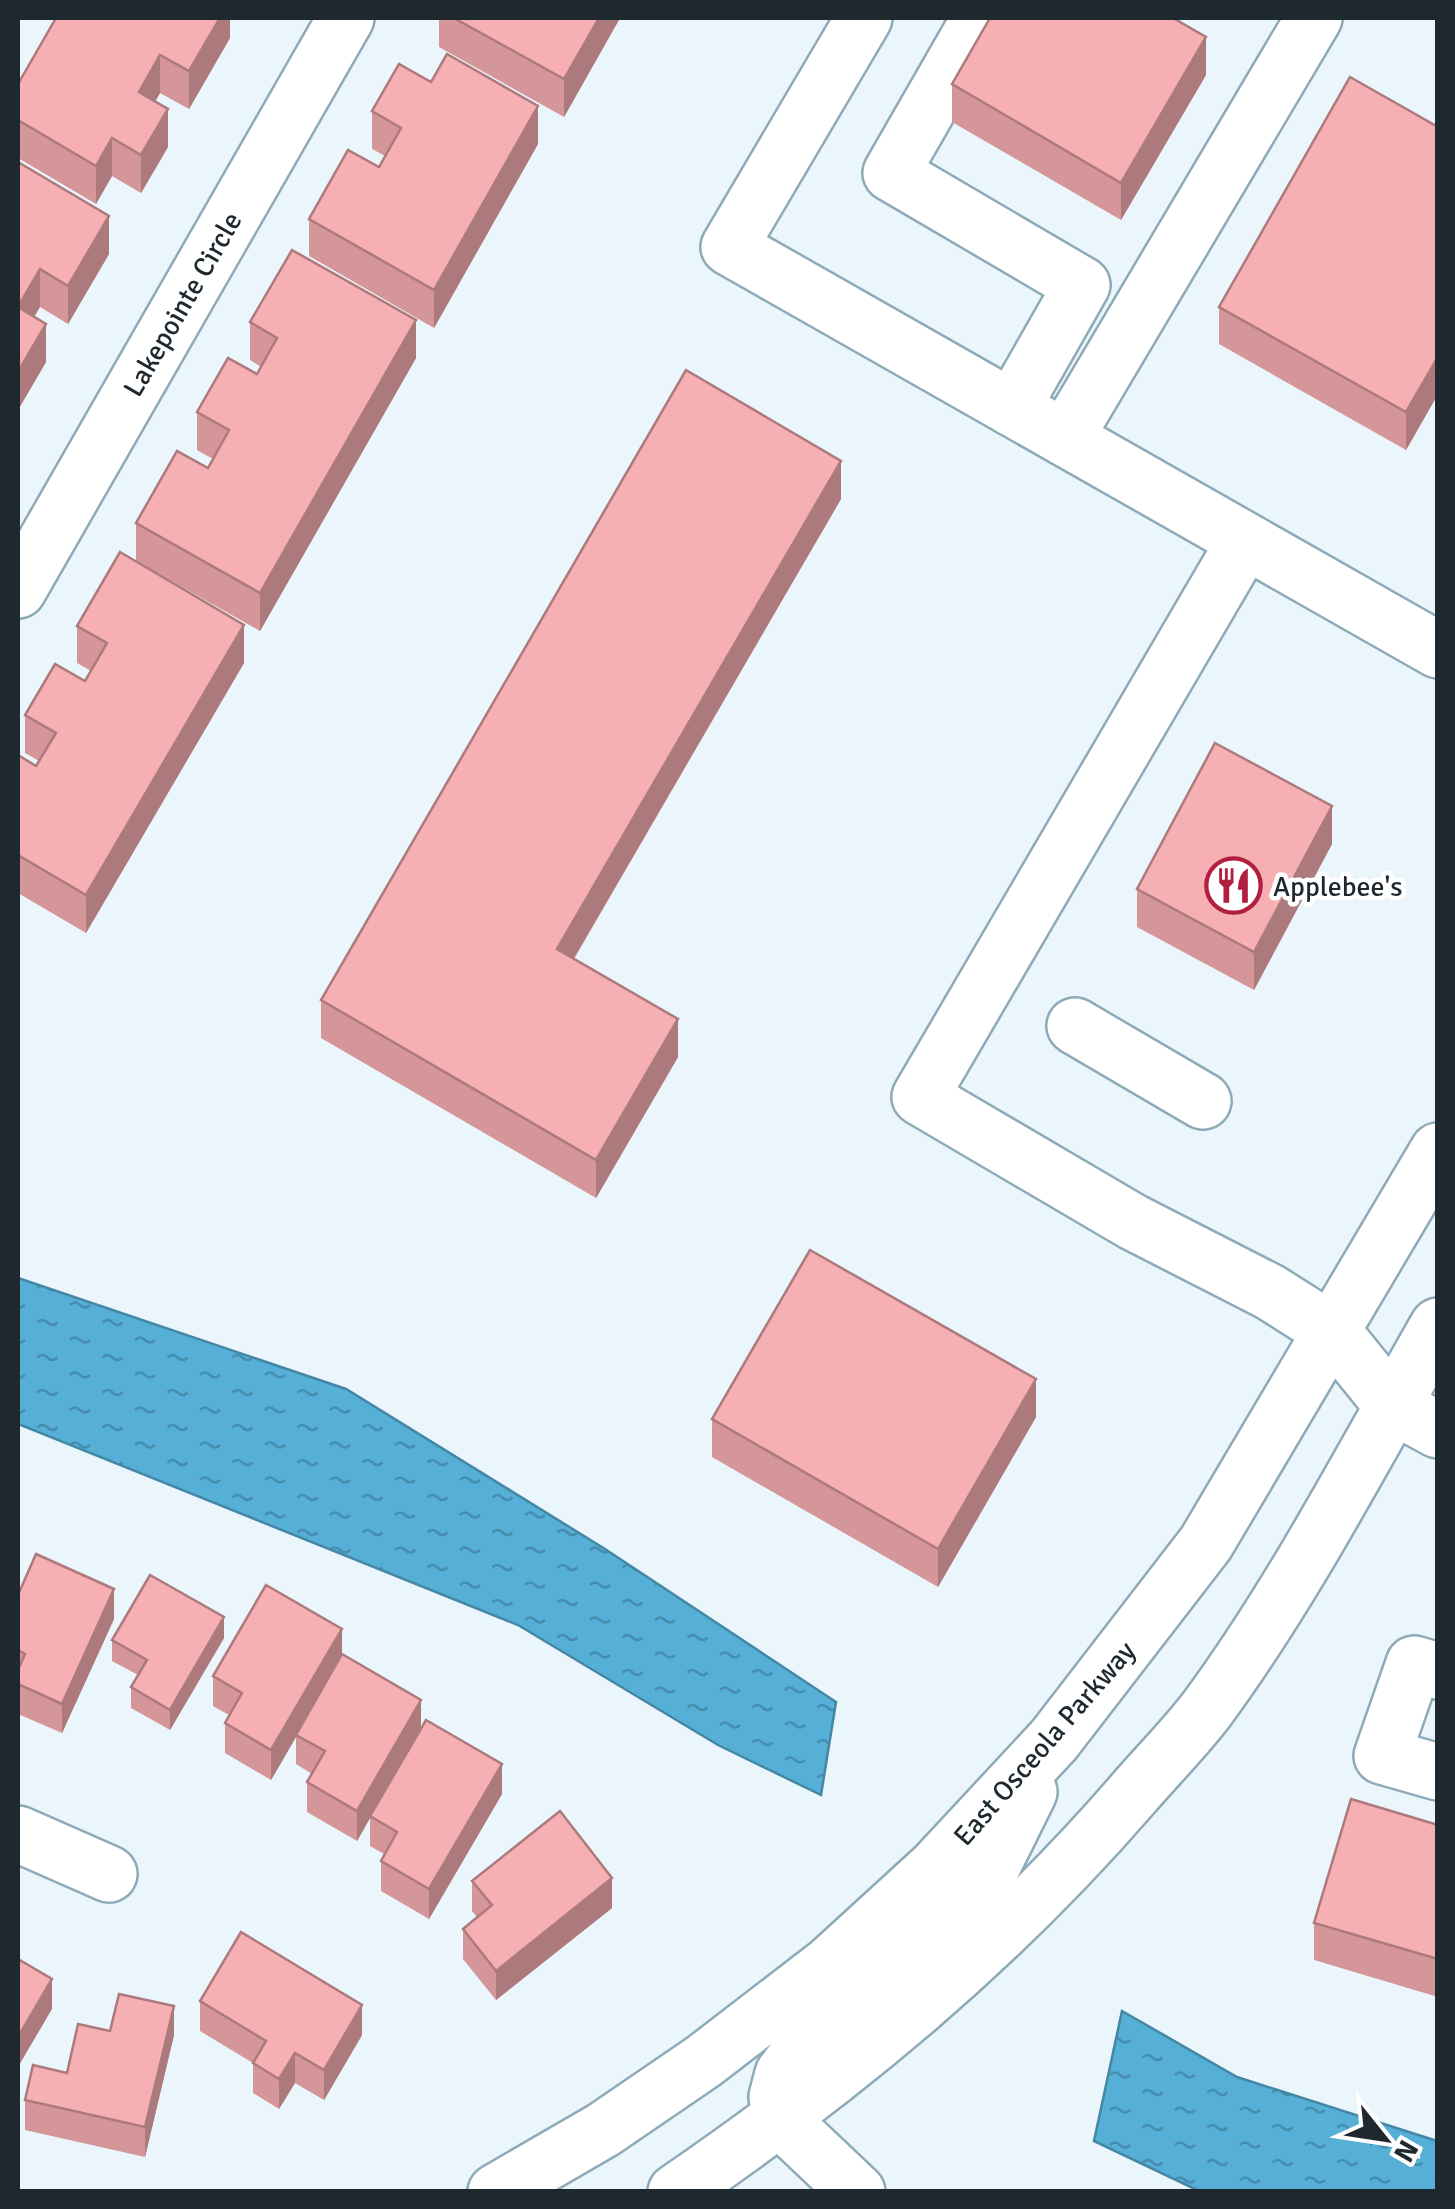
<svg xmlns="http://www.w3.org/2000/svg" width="1455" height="2209" viewBox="0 0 1455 2209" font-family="Signika,sans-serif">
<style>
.water{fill:url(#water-ripples);stroke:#4487a5;stroke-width:2.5}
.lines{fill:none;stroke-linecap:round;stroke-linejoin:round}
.minor-casing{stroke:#8eaab8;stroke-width:60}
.major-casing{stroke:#8eaab8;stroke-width:60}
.minor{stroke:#fff;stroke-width:55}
.major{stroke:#fff;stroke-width:55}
.wall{fill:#d49699}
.shaded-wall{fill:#ac7a7d}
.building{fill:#f6afb2;stroke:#ac7a7d;stroke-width:2.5}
.labels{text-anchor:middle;stroke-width:9;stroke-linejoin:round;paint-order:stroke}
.street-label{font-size:28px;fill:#1e292f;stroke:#fff}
.poi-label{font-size:28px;fill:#1e292f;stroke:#fff;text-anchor:start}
</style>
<defs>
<pattern id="water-ripples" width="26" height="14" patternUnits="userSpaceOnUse" patternTransform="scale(2.5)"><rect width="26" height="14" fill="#55afd7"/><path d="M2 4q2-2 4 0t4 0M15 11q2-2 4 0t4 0" fill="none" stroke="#468eaf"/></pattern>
</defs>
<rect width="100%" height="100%" fill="#ebf6fc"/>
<g class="water">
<polygon points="18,1278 346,1389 605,1549 836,1702 821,1795 718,1745 518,1625 18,1424"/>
<polygon points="1122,2011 1237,2077 1437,2141 1437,2191 1199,2191 1094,2141"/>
</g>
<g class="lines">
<defs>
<g id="minor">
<polyline points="864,18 729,247 1438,650"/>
<polyline points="980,18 891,173 1082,285 1012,408"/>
<polyline points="1065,438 1314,18"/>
<polyline points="1245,541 920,1097 1133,1222 1270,1292 1333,1332 1392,1405 1438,1430"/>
<polyline points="18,590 346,18"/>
<polyline points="1075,1026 1203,1101"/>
<polyline points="1438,1671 1414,1664 1382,1756 1438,1772"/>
<polyline points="18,1834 109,1874"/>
<polyline points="781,2120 857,2192"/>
</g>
<g id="major">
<polyline points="781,2120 777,2097 783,2074 809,2039 986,1879 1029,1792"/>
<polyline points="496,2192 603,2130 704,2061 830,1964 936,1867 1054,1740 1206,1543 1438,1151"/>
<path d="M676 2192C844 2077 999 1949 1132 1795 1157 1766 1184 1739 1207 1709 1295 1589 1364 1455 1438 1326"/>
</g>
</defs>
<use href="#minor" class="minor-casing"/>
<use href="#major" class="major-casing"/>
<use href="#minor" class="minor"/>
<use href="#major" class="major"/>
</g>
<g class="wall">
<polygon points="230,18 230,38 189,109 160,93 155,101 168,147 141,193 112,176 96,204 18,158 18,84"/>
<polygon points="439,18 620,18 564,117 439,47"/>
<polygon points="1206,75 1121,220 952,122 952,84"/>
<polygon points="372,111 538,144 434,328 309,256 309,219 379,167 385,156 372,149"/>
<polygon points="1438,127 1438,394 1406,450 1219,344 1219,307"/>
<polygon points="18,162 109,254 68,324 40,307 34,317 46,362 18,410"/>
<polygon points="250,322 416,358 260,631 136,561 136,523 208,468 213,459 197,450 197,412 257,374 261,367 250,360"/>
<polygon points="841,499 574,959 678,1057 596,1198 321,1038 321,1000"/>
<polygon points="77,626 244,663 86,933 18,893 18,755 36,766 39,761 25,753 25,715 85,681 91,671 77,663"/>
<polygon points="1332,844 1254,990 1137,927 1137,889"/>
<polygon points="1036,1417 938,1587 712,1457 712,1419"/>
<polygon points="18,1595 114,1619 62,1733 18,1714"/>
<polygon points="224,1638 170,1730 131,1708 131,1687 138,1675 112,1661 112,1640"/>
<polygon points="342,1655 421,1728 502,1794 429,1919 381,1891 381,1861 384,1854 370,1846 370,1818 357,1841 307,1812 307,1782 312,1774 296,1764 296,1737 271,1780 225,1753 225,1723 229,1715 213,1706 213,1676"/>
<polygon points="1438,1825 1438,1997 1314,1960 1314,1923"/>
<polygon points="472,1881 612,1908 496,2000 463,1959 463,1929 477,1917 472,1911"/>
<polygon points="200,2001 362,2035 324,2100 295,2083 279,2109 253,2093 253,2063 200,2031"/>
<polygon points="110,2031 174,2035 145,2157 25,2130 25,2100 67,2073"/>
</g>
<g class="shaded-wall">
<polygon points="220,18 230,18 230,38 189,109 189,71"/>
<polygon points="599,18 620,18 564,117 564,79"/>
<polygon points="1206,37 1206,75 1121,220 1121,183"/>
<polygon points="160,55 160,93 139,130 139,92"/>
<polygon points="538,106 538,144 434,328 434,290"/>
<polygon points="168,109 168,147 141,193 141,155"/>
<polygon points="112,138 112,176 96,204 96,166"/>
<polygon points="109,216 109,254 68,324 68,286"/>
<polygon points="40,269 40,307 18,344 18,307"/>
<polygon points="416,320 416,358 260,631 260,593"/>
<polygon points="46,324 46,362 18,410 18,372"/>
<polygon points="1438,357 1438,394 1406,450 1406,412"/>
<polygon points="841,461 841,499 557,987 557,949"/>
<polygon points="244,625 244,663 86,933 86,895"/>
<polygon points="1332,806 1332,844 1254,990 1254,952"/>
<polygon points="678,1019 678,1057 596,1198 596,1160"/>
<polygon points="1036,1379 1036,1417 938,1587 938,1549"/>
<polygon points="114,1589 114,1619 62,1733 62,1704"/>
<polygon points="224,1617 224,1638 170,1730 170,1710"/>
<polygon points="342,1629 342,1658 271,1780 271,1750"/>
<polygon points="421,1700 421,1729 357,1841 357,1811"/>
<polygon points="502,1764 502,1794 429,1919 429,1889"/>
<polygon points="612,1878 612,1908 496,2000 496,1971"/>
<polygon points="52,1979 52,2009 18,2067 18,2037"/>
<polygon points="362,2005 362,2035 324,2100 324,2070"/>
<polygon points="174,2006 174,2035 145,2157 145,2127"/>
<polygon points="295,2053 295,2083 279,2109 279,2079"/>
</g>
<g class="building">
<polygon points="56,18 220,18 189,71 160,55 139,92 168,109 141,155 112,138 96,166 18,120 18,84"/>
<polygon points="454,18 599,18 564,79"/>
<polygon points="990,18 1173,18 1206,37 1121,183 952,84"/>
<polygon points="447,54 538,106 434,290 309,219 348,150 379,167 401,128 372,111 399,64 431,82"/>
<polygon points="1350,77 1438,127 1438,357 1406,412 1219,307"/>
<polygon points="18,162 109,216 68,286 40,269 18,307"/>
<polygon points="292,250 416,320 260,593 136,523 177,451 208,468 229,430 197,412 228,358 257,374 277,338 250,322"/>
<polygon points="18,307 46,324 18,372"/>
<polygon points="686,370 841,461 557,949 678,1019 596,1160 321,1000"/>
<polygon points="120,552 244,625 86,895 18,855 18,755 36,766 56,733 25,715 55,664 85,681 107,643 77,626"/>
<polygon points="1215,743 1332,806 1254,952 1137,889"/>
<polygon points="810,1250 1036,1379 938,1549 712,1419"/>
<polygon points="36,1554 114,1589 62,1704 18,1684 18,1670 25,1654 18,1650 18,1595"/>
<polygon points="150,1575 224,1617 170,1710 131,1687 147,1660 112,1640"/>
<polygon points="266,1585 342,1629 271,1750 225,1723 242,1693 213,1676"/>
<polygon points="342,1654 421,1700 357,1811 307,1782 325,1751 296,1735"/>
<polygon points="426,1720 502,1764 429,1889 381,1861 397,1832 370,1816"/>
<polygon points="1351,1799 1438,1825 1438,1959 1314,1923"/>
<polygon points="560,1811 612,1878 496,1971 463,1929 492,1905 472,1881"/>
<polygon points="241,1932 362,2005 324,2070 295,2053 279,2079 253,2063 266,2041 200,2001"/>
<polygon points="18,1959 52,1979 18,2037"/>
<polygon points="119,1994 174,2006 145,2127 25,2100 33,2065 67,2073 78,2024 110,2031"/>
</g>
<defs>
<symbol id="restaurant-ring" viewBox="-11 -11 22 22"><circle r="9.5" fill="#fff" stroke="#b21f3e" stroke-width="1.5"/><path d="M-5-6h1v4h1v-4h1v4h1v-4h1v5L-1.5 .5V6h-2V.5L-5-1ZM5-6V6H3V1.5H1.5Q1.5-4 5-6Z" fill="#b21f3e"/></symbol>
</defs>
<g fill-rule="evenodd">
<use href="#restaurant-ring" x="1202" y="854" width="63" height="63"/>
</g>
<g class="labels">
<g class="street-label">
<text transform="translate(182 304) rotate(-60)" y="10">Lakepointe Circle</text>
<text transform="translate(1044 1743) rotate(-49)" y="10">East Osceola Parkway</text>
</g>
<g class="poi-label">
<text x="1273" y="896">Applebee's</text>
</g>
</g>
<rect width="1455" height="2209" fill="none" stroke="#1e292f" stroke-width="40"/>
<g transform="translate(1385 2139) rotate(120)" stroke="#ffffff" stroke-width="8" paint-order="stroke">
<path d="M0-8L18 38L0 25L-18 38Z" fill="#1e292f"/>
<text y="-15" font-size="28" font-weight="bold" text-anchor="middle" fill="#1e292f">N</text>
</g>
</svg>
